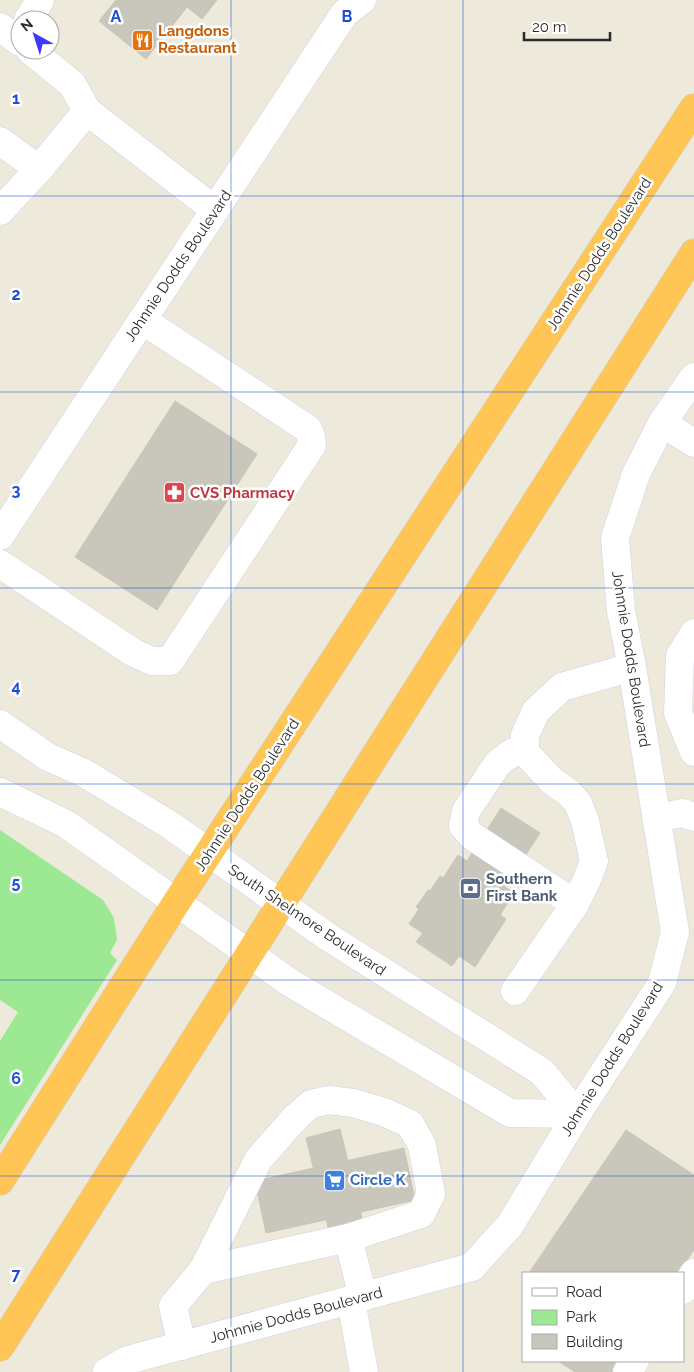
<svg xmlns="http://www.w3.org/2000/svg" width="694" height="1372" viewBox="0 0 694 1372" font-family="Raleway,sans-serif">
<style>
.green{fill:#9ce893}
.building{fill:#c9c6bb;stroke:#c9c6b5}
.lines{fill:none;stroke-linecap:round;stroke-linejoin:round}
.minor-casing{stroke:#d1d0e4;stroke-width:29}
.highway-casing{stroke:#ccc;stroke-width:29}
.minor{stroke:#fff;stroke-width:28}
.highway{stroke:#ffc655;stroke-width:28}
.grid{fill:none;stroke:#1d4ed8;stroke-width:1;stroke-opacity:0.55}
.labels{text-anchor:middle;stroke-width:5;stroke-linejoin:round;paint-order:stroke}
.food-label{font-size:15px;font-weight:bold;fill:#c56008;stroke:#fff;text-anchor:start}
.street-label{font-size:15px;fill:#2a2a2a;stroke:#fff}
.health-label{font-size:15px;font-weight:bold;fill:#be3a42;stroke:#fff;text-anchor:start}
.service-label{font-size:15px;font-weight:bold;fill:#4e5e75;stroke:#fff;text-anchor:start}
.shop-label{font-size:15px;font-weight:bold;fill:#366cbe;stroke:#fff;text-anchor:start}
.grid-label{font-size:16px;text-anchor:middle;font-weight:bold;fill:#1d4ed8;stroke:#fff;stroke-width:5;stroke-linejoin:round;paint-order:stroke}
</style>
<rect width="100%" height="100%" fill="#edeadb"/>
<polygon class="green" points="0,830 103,900 114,918 117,940 110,953 117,960 0,1145 0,1041 18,1012 0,1000"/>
<g class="building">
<polygon points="116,0 217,0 202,19 187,7 146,59 99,21"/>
<polygon points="175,401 257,454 157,610 75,557"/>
<polygon points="501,808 540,833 505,887 514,893 500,915 506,919 475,967 459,956 452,966 416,942 423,933 409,924 419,909 416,907 428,890 430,891 440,876 443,878 458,855 467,861"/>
<polygon points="340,1129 363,1222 329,1231 306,1138"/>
<polygon points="626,1130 694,1175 694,1250 678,1273 529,1273"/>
<polygon points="404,1148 415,1200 266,1233 255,1181"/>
<polygon points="558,1361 619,1361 612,1372 575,1372"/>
</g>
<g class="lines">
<defs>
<g id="minor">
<polyline points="28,20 40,0"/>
<polyline points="0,27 20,42"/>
<polyline points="30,50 72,84 87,111"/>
<polyline points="0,141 39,169"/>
<polyline points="0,211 39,169 87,111 215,210"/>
<polyline points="662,423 694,443"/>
<polyline points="0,536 344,14 362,0"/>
<polyline points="0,564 134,653 152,661 170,661 312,445 311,436 308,429 142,320"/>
<polyline points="694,633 680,656 678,713 694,752"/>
<polyline points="0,724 48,757 84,773 170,825 328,937 542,1072 577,1114"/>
<polyline points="525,752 513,752 498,763 466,811 463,826 472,836 575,904"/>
<polyline points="0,792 66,824 289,982 510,1113 577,1114"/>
<polyline points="656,818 683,813 694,817"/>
<polyline points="515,991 575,904 586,882 594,861 585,821 578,803 569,793 552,781 525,752 525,735 536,711 562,687 632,667"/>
<polyline points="203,1270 258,1160 295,1118 311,1104 329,1100 353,1103 384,1112 410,1124 422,1145 431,1194 421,1214 348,1238"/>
<polyline points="683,1290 694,1273"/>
<polyline points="351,1300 364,1372"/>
<polyline points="182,1346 173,1306 203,1270 348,1238 363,1297"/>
<polyline points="107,1372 128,1360 472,1267 510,1225 577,1114 662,983 675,932 632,667 621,611 615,538 636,474 662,423 694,377"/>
<polyline points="627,1372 635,1361"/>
</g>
<g id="highway">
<polyline points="0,1181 176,903 694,108"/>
<polyline points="0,1347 694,253"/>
</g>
</defs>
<use href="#minor" class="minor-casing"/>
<use href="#highway" class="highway-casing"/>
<use href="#minor" class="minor"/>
<use href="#highway" class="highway"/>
</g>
<path class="grid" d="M231 0V1372M463 0V1372M0 196H694M0 392H694M0 588H694M0 784H694M0 980H694M0 1176H694"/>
<defs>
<symbol id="restaurant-square" viewBox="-11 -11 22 22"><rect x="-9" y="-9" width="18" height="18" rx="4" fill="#e8710a" stroke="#fff"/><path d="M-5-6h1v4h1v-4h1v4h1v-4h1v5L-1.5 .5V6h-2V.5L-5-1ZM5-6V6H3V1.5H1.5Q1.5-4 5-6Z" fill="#fff"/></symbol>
<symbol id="pharmacy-square" viewBox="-11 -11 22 22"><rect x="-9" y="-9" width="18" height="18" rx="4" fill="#e0444e" stroke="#fff"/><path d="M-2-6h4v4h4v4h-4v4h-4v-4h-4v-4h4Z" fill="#fff"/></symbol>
<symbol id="bank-square" viewBox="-11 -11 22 22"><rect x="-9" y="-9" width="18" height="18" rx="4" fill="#5c6f8a" stroke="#fff"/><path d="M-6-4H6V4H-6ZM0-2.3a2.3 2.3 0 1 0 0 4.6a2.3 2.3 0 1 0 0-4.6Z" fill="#fff"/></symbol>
<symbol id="supermarket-square" viewBox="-11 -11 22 22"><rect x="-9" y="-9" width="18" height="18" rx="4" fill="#3f7fe0" stroke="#fff"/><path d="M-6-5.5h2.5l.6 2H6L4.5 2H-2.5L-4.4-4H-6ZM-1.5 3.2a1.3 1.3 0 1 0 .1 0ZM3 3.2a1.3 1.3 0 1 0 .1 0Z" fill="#fff"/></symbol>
</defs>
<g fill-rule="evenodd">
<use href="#restaurant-square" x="130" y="28" width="25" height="25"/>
<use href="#pharmacy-square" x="162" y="480" width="25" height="25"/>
<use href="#bank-square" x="458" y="876" width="25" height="25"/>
<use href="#supermarket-square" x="322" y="1168" width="25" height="25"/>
</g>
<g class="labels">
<g class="food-label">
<text x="158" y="36">Langdons<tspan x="158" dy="17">Restaurant</tspan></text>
</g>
<g class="street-label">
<text transform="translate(599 254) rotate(-57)" y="5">Johnnie Dodds Boulevard</text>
<text transform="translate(178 266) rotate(-56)" y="5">Johnnie Dodds Boulevard</text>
<text transform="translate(631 659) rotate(81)" y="5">Johnnie Dodds Boulevard</text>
<text transform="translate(247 795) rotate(-57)" y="5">Johnnie Dodds Boulevard</text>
<text transform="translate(307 920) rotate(34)" y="5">South Shelmore Boulevard</text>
<text transform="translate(612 1059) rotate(-58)" y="5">Johnnie Dodds Boulevard</text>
<text transform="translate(296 1315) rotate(-15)" y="5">Johnnie Dodds Boulevard</text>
</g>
<g class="health-label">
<text x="190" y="498">CVS Pharmacy</text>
</g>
<g class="service-label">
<text x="486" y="884">Southern<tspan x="486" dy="17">First Bank</tspan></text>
</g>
<g class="shop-label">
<text x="350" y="1185">Circle K</text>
</g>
</g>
<g class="grid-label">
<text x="116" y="22">A</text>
<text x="347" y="22">B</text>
<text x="16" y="104">1</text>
<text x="16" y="300">2</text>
<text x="16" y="496">3</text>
<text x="16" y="692">4</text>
<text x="16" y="888">5</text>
<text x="16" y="1084">6</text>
<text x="16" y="1280">7</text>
</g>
<rect x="522" y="1272" width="162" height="90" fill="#ffffff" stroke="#aaaaaa"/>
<rect x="532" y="1288" width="25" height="8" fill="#ffffff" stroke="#aaaaaa"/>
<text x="566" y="1297" font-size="15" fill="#2a2a2a">Road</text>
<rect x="532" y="1310" width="25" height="15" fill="#9ce893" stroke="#aaaaaa"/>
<text x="566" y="1322" font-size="15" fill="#2a2a2a">Park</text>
<rect x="532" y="1334" width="25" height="15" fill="#c9c6bb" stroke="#aaaaaa"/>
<text x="566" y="1347" font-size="15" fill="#2a2a2a">Building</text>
<g transform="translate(35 35) rotate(321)"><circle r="24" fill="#ffffff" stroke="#aaaaaa"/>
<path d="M0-4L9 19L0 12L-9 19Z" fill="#4037ff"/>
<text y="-8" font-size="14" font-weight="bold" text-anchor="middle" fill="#2a2a2a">N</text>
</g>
<path d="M524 32v8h86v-8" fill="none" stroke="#2a2a2a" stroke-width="2.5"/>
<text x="532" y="32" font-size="15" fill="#2a2a2a" stroke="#ffffff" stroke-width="4" paint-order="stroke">20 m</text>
</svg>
